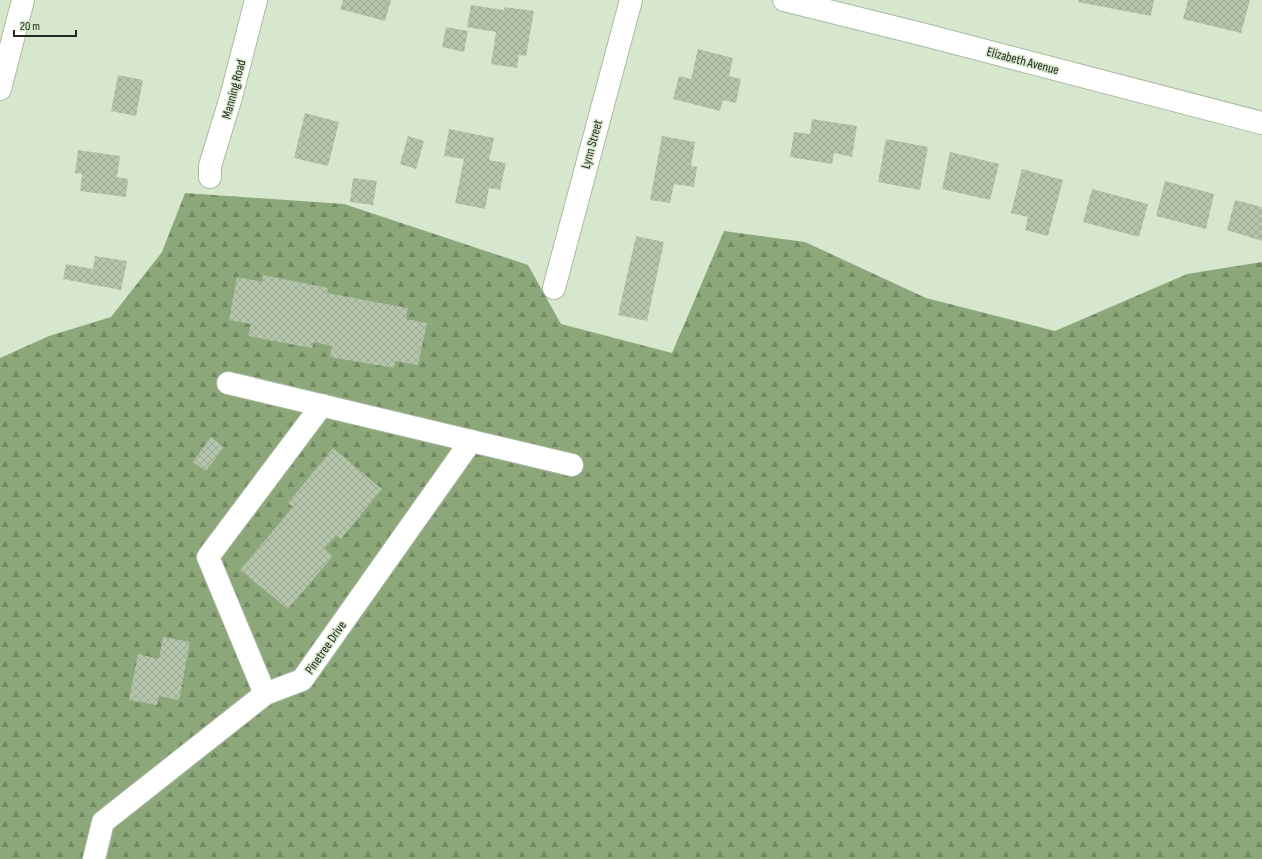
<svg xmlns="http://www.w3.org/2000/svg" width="1262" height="859" viewBox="0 0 1262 859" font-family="'Sofia Sans Condensed',sans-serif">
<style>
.forest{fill:url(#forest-firs)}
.building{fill:url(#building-cross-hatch)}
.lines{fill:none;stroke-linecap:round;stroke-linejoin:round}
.minor-casing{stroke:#aabaa1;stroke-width:24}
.minor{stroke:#fff;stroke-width:22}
.labels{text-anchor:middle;stroke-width:3;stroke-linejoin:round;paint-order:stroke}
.street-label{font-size:13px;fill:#23291f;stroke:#d7e7cd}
</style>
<defs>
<pattern id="forest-firs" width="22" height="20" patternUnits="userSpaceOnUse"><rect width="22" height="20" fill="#8ca77a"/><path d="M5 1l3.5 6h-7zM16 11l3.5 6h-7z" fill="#728863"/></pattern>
<pattern id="building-cross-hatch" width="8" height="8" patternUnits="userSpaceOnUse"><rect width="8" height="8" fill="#b5c5ac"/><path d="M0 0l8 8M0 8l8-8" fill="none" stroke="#9ba994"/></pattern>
</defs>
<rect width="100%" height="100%" fill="#d7e7cd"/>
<polygon class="forest" points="185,193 344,204 528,265 561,324 672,353 724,231 805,242 926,298 1055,331 1187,274 1262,262 1262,859 0,859 0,358 49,336 111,317 162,252"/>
<g class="building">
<polygon points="343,0 391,0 385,21 340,9"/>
<polygon points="1079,0 1154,0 1151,16 1078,2"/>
<polygon points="1188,0 1250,0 1241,33 1183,19"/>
<polygon points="471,5 504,10 505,7 534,11 526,56 519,55 517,68 491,64 496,32 467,27"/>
<polygon points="446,27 468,31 464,52 442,47"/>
<polygon points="698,49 733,58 729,76 741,79 736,103 723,100 720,111 673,99 679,76 691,79"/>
<polygon points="118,75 143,80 136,116 111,111"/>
<polygon points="305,113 339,122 328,166 294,158"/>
<polygon points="812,119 857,126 852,157 834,153 832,164 790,157 794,132 810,134"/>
<polygon points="449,129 494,138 489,160 506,163 500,190 489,188 485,209 455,203 464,159 444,156"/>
<polygon points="408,136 424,141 416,169 400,164"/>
<polygon points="662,136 695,142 691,166 697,167 694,187 674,184 670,203 650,200"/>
<polygon points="886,139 928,147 920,190 878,182"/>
<polygon points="78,150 120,156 117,177 128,179 126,197 80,191 82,174 75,173"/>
<polygon points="950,152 999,164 990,200 942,189"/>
<polygon points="1022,169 1063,180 1048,236 1025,230 1028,217 1011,213"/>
<polygon points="353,178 377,181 373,205 350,202"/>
<polygon points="1165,181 1214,194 1206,229 1156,216"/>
<polygon points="1092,189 1148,204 1139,237 1083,222"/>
<polygon points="1235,200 1262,207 1262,241 1227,230"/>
<polygon points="636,236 664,242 647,321 618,315"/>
<polygon points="95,256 127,261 121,290 63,279 66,264 93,269"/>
<polygon points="263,275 328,288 327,293 408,308 406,319 427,323 418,365 395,361 394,368 330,357 332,346 314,342 312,348 248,336 251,324 229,320 237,277 262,282"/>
<polygon points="211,437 224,447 206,471 193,462"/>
<polygon points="333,448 382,489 341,539 336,535 324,549 333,556 288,609 240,570 293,507 288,503"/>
<polygon points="163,637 190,642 179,700 159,696 157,705 129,700 138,654 159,659"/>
</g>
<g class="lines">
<defs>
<g id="minor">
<polyline points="784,0 921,34 1262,123"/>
<polyline points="0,89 23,0"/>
<polyline points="210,177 210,166 231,97 256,0"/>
<polyline points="554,288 631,0"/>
<polyline points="228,383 572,465"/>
<polyline points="265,694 208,557 322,405"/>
<polyline points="94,859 103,822 265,694 302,680 471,441"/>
</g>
</defs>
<use href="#minor" class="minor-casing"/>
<use href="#minor" class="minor"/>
</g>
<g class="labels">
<g class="street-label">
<text transform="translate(1023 60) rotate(15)" y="5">Elizabeth Avenue</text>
<text transform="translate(233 89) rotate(-75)" y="5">Manning Road</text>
<text transform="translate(591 144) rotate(-75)" y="5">Lynn Street</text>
<text transform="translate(325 647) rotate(-55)" y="5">Pinetree Drive</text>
</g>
</g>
<path d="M14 30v6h62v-6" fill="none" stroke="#23291f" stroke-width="2"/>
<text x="20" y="30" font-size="12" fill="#23291f" stroke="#d7e7cd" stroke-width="3" paint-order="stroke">20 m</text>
</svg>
